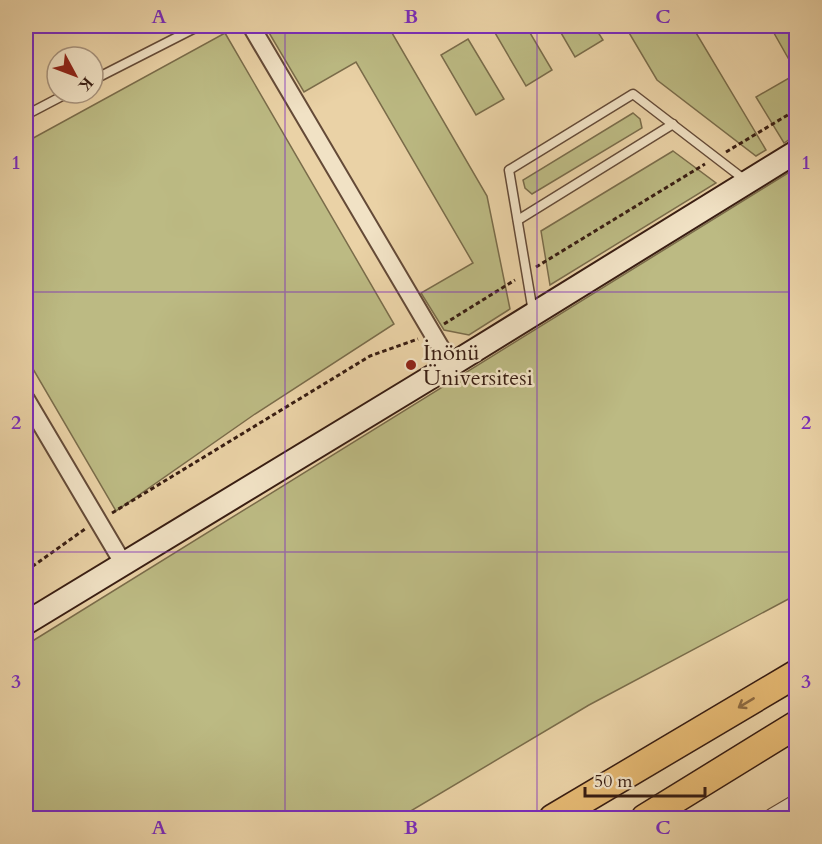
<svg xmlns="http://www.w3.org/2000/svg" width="822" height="844" viewBox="0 0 822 844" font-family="Cardo,serif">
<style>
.green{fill:#bcba83;stroke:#7a6c4a;stroke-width:1.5}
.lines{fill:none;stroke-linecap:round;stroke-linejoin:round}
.service-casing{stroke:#644a37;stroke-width:11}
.minor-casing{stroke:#644a37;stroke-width:20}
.tertiary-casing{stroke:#644a37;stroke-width:22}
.secondary-casing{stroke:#381d12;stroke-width:26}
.trunk-casing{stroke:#381d12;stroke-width:30}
.path{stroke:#381d12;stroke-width:3;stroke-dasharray:4.5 3;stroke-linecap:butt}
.service{stroke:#f1e2c5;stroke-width:8}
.minor{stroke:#f1e2c5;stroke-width:16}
.tertiary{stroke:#f1e2c5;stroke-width:20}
.secondary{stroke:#f1e2c5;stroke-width:22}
.trunk{stroke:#e5b973;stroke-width:27}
.oneway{stroke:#8e6b42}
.grid{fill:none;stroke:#7b2cbf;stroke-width:1.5;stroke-opacity:0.55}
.poi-dot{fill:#8f2418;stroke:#f1e2c5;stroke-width:2}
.labels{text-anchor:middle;stroke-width:5;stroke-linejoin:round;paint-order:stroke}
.poi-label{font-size:22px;fill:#381d12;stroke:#f1e2c5;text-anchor:start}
.neatline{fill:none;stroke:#7b2cbf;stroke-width:2}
.grid-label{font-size:20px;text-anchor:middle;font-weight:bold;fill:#7b2cbf}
</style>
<rect width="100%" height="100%" fill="#ead2a6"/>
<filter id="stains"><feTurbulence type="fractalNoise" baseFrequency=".00333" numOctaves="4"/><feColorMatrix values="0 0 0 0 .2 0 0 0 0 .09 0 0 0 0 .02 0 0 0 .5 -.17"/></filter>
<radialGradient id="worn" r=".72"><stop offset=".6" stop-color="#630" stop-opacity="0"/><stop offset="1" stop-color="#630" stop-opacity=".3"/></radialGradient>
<g class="green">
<polygon points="265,26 388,26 487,196 510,309 469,335 444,330 421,293 473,263 356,62 304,92"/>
<polygon points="491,26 526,26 552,70 526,86"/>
<polygon points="557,26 594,26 603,40 575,57"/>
<polygon points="625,26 692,26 766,150 756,156 657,80"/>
<polygon points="770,26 796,26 796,72"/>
<polygon points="225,33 394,324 255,414 116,511 26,357 26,142"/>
<polygon points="468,39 504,99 476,115 441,55"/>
<polygon points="796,74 796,135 784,143 756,97"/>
<polygon points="633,113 640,119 642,128 532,194 525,188 523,180"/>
<polygon points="673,151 716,183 550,285 541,231"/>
<polygon points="796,168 796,595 589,705 399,818 26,818 26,645"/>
</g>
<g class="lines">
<defs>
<g id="service">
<polyline points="93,80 199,26"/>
<polyline points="26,115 68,93"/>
<polyline points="518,220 673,124"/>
<polyline points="533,312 509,170 633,94 745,180"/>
</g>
<g id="minor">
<polyline points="251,26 451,365"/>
<polyline points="26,399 123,563"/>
</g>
<polyline id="tertiary" points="774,818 796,805"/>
<polyline id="secondary" points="26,623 451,365 796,152"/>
<g id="trunk">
<polyline points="553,818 796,674"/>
<polyline points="645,818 796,725"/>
</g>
</defs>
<use href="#service" class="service-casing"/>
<use href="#minor" class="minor-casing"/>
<use href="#tertiary" class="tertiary-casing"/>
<use href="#secondary" class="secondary-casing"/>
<use href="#trunk" class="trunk-casing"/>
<g class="path">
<polyline points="726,152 796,110"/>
<polyline points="536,267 705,164"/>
<polyline points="444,324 515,280"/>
<polyline points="112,513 370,356 418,339"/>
<polyline points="26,571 85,529"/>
</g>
<use href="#service" class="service"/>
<use href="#minor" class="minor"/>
<use href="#tertiary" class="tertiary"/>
<use href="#secondary" class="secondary"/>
<use href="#trunk" class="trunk"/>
</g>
<defs><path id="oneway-shaft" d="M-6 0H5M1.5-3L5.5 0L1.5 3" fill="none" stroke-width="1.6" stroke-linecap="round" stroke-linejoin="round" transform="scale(1.5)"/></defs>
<use class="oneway" href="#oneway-shaft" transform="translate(746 703) rotate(149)"/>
<path class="grid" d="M285 26V818M537 26V818M26 292H796M26 552H796"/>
<circle class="poi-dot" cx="411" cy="365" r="6"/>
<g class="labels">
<g class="poi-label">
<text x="423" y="360">İnönü<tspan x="423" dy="25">Üniversitesi</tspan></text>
</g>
</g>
<rect width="822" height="844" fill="none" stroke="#ead2a6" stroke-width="66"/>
<g transform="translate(75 75) rotate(131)"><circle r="28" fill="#f1e2c5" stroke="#a7937d" stroke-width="1.5"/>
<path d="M0-4.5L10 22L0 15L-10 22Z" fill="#8f2418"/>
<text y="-9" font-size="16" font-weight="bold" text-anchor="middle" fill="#381d12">K</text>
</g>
<path d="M585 787v9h120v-9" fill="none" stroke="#381d12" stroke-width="3"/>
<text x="594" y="787" font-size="18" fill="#381d12" stroke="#f1e2c5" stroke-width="4.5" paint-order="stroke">50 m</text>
<rect x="33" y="33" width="756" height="778" class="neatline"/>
<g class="grid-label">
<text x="159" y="23">A</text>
<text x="411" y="23">B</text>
<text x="663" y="23">C</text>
<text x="16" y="169">1</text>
<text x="806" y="169">1</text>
<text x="16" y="429">2</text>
<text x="806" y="429">2</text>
<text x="16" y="688">3</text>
<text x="806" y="688">3</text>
<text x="159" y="834">A</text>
<text x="411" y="834">B</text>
<text x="663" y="834">C</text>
</g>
<rect width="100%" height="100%" filter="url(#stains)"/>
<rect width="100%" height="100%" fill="url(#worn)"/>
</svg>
